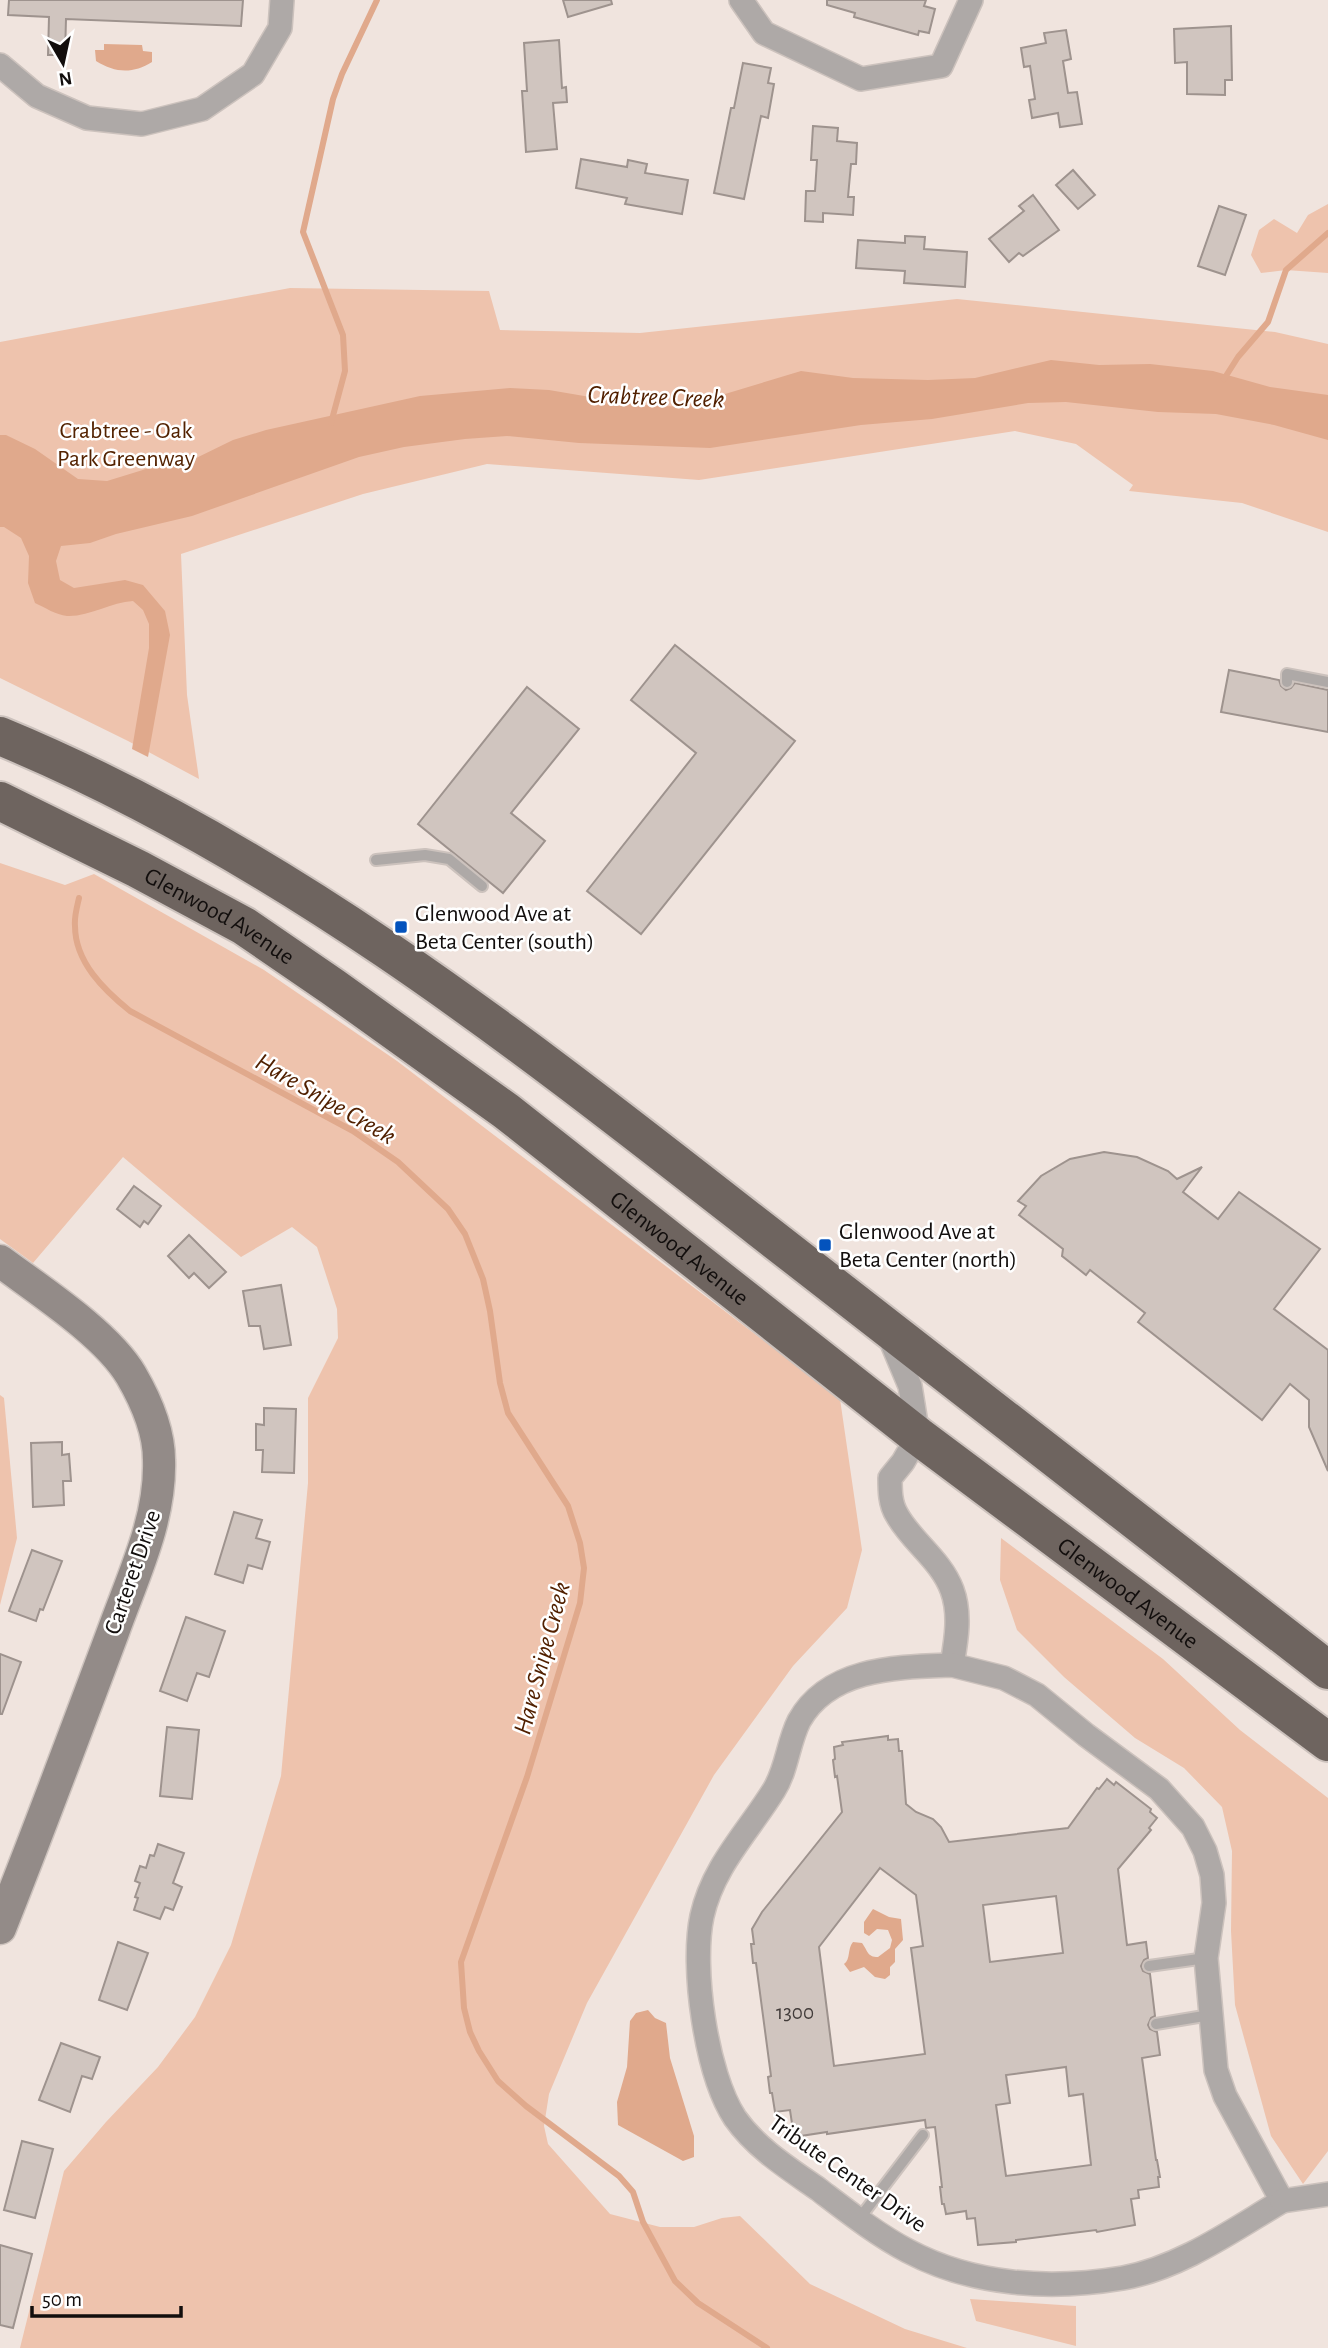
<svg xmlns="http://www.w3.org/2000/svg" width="1328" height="2348" viewBox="0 0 1328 2348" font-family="'Alegreya Sans',sans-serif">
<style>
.green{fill:#eec3ad}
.water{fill:#e0a98c}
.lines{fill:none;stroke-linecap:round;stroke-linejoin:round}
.stream{stroke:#e0a98c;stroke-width:6}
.building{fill:#d0c5bf;stroke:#9e938e;stroke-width:2;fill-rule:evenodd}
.lane-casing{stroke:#ccc2bd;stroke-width:14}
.street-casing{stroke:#ccc2bd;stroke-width:26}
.secondary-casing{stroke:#ccc2bd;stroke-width:35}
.highway-casing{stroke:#ccc2bd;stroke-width:42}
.lane{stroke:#aea9a7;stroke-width:10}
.street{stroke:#aea9a7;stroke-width:23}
.secondary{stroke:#938b88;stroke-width:32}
.highway{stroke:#6e645f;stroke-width:38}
.poi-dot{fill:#0453bd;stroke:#fff;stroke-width:2.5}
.labels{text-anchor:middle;stroke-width:5;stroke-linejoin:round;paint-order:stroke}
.number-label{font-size:21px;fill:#423c3a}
.park-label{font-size:24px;fill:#532200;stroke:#fff}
.poi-label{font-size:24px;fill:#120e0d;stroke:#fff;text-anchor:start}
.street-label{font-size:24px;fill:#120e0d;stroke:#fff}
.water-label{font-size:26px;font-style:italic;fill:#512000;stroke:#fff}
</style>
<rect width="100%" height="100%" fill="#f0e4de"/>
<g class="green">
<polygon points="1328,204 1328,273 1286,270 1261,273 1251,255 1259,230 1274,219 1297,233 1308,215"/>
<polygon points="290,288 489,291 500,330 640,333 957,299 1275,332 1328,344 1328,532 1242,503 1129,491 1133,485 1076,444 1015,431 699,480 487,464 363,494 181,554 187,695 199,779 128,741 0,678 0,342"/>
<polygon points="0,863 65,885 94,874 264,970 397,1061 840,1399 862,1550 847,1608 793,1666 714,1775 587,2003 549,2094 544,2126 548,2144 610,2214 660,2227 694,2227 722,2218 740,2216 810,2284 905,2329 967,2348 20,2348 64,2171 106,2122 158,2067 195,2017 231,1945 281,1776 308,1483 308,1398 338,1338 337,1309 317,1247 292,1227 241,1257 123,1157 33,1263 0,1239"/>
<polygon points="0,1395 4,1398 17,1538 0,1605"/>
<polygon points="1001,1538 1163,1659 1240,1730 1328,1798 1328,2151 1303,2184 1271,2136 1235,2005 1231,1931 1232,1851 1222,1807 1184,1768 1135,1738 1064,1677 1017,1630 1000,1580"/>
<polygon points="970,2299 1076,2306 1076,2346 976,2321"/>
</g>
<g class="water">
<path d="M104 44 142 45 143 51 152 52V62C133 74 115 73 96 61L95 50H104Z"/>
<path d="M1051 360 1099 365 1150 364 1213 371 1270 387 1328 395V440L1274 425 1216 414 1158 412 1066 402 1028 403 932 419 861 425 710 448 579 443 507 436 465 439 404 447 359 457 192 516 116 534 90 543 61 546 56 561 60 580 74 588 125 580 143 585 165 611 170 635 148 757 132 749 149 648V624L143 610 133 601C111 602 89 617 67 616 56 615 44 607 35 603L28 583 29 556 21 538 4 527H0V435H6L35 449 78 479 107 481 146 469 168 467 188 462 233 440 266 430 420 396 510 388 549 390 631 404 682 407 801 371 853 378 928 380 975 378Z"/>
<path d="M873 1909 889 1917 901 1919 903 1940 895 1949V1962L890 1967V1975L885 1979 875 1977 864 1967 850 1972 844 1964C851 1959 847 1949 853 1942L862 1943C868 1951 867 1957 878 1957L890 1948 892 1940 888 1930 877 1929 869 1936 864 1933V1922Z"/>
<polygon points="648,2010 655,2018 666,2023 670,2058 694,2136 694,2157 683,2161 618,2125 617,2102 627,2067 630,2021 636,2013"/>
</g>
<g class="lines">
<g class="stream">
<polyline points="1224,379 1238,357 1268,322 1286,270 1328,233"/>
<polyline points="331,423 345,371 343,335 303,232 333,99 342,74 377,0"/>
<path d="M79 898C77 907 74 917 75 926 75 962 104 990 130 1011L353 1131 398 1162 448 1209 465 1234 483 1279 490 1311 500 1383 508 1413 568 1506 580 1543 584 1568 580 1603 527 1777 461 1962 464 2008 470 2032 479 2051 498 2081 526 2106 619 2176 633 2192 643 2222 675 2281 698 2303 767 2348"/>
</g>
</g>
<g class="building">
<polygon points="9,0 243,0 241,26 66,19 65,55 48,55 49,17 8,15"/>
<polygon points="563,0 611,0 612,4 568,17"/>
<polygon points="827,0 926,0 924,6 935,9 929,33 919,31 918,35 854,17 855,13 827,5"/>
<polygon points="1231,26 1232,80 1225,80 1225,95 1187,94 1187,62 1175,63 1174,29"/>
<polygon points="1066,30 1071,59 1063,61 1068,93 1077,92 1082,124 1060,127 1058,113 1032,118 1029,100 1035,99 1030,66 1024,67 1021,48 1046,43 1044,33"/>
<polygon points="559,40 562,88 566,87 567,102 553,103 557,149 526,152 522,91 527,91 524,43"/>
<polygon points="743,63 771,68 768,83 774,84 768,118 761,116 744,199 714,193 731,108 734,108"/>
<polygon points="813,126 838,128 837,141 857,143 856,164 851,164 848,197 854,197 853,215 823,213 823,222 805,221 806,191 815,191 817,160 811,160"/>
<polygon points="581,159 627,167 628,160 647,164 645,173 688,180 682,214 625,204 627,198 576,188"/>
<polygon points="1073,170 1095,195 1078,209 1056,185"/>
<polygon points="1033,195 1059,230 1023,256 1019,253 1009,262 989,239 1024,211 1019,206"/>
<polygon points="1219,206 1246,215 1225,275 1198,266"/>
<polygon points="905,236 925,237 924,249 967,252 965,287 904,283 905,271 856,268 858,240 905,243"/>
<polygon points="675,645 795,741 641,934 587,891 696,753 631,700"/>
<polygon points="1229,670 1279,680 1281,686 1286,690 1291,688 1295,683 1328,690 1328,732 1221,712"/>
<polygon points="527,687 579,729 511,813 545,841 503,893 418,824"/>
<polygon points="1104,1152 1137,1157 1168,1171 1177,1179 1202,1167 1183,1192 1218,1219 1239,1192 1320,1249 1274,1309 1328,1350 1328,1471 1309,1427 1309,1400 1290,1384 1262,1420 1138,1322 1145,1313 1090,1270 1086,1275 1062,1256 1063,1249 1019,1215 1026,1206 1018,1201 1041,1176 1070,1159"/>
<polygon points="134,1186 161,1206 148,1224 144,1221 140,1227 117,1209"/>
<polygon points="189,1235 226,1272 209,1288 194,1273 189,1278 168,1256"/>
<polygon points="281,1285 291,1345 264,1349 260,1326 249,1326 243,1291"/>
<polygon points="264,1408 296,1409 294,1473 262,1472 263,1450 256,1450 256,1424 264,1425"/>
<polygon points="62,1442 62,1455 69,1454 71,1481 63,1481 64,1505 33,1507 31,1443"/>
<polygon points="234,1512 262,1520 256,1538 270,1542 262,1569 248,1565 243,1583 215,1574"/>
<polygon points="32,1550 62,1561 43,1610 40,1609 36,1621 9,1611"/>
<polygon points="186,1617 225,1631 209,1677 197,1673 187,1701 160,1691"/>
<polygon points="0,1654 21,1662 2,1714 0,1714"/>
<polygon points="167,1727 199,1730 192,1799 160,1796"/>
<path d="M888 1736V1740L898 1739 899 1751H902L906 1804 916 1812 933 1819 941 1827 949 1842 1068 1828 1097 1788 1099 1789 1107 1779 1114 1785 1116 1782 1151 1809 1150 1812 1157 1818 1149 1828 1151 1830 1118 1869 1127 1945 1146 1942 1148 1958 1144 1960 1141 1966 1143 1971 1150 1974 1155 2016 1151 2018 1148 2025 1150 2029 1157 2032 1160 2055 1142 2058 1156 2160H1157L1160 2177H1158L1159 2187 1138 2190 1139 2198 1131 2199 1135 2225 1097 2232 1096 2230 1016 2240V2242L978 2245 975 2218 967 2219 966 2211 946 2214 944 2204H942L940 2187H942L935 2127 926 2128 925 2120 827 2134V2132L794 2137 790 2110 775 2112 772 2093H770L768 2077 771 2076 756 1963H753L751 1944H754L752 1929 762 1912 842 1812 837 1776 835 1777 833 1760 835 1759 834 1747 843 1745 842 1742ZM880 1868 916 1895 923 1946 911 1948 925 2054 834 2066 819 1947ZM1056 1896 1063 1953 990 1962 983 1905ZM1066 2067 1069 2096 1083 2094 1091 2165 1006 2176 996 2105 1010 2103 1006 2075Z"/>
<polygon points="158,1844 184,1853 173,1883 182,1887 173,1910 165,1907 160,1919 134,1910 138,1898 135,1897 140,1883 135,1881 140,1866 146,1868 150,1855 154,1856"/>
<polygon points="118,1942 148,1953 127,2010 99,2000"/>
<polygon points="61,2043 100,2057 92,2079 82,2076 70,2112 39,2100"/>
<polygon points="22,2141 53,2149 35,2218 4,2210"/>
<polygon points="0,2245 32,2254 13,2328 0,2325"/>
</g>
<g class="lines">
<defs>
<g id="lane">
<polyline points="1287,682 1287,674 1328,682"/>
<polyline points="376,860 425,855 449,859 482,886"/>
<polyline points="1149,1966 1206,1958"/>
<polyline points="1156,2024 1210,2015"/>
<polyline points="859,2219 923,2135"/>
</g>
<g id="street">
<polyline points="741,0 764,33 861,79 941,66 971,0"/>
<polyline points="0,65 37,96 87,118 142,124 202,109 253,74 280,28 282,0"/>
<path d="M889 1336 910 1386 918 1436 903 1462 890 1478C890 1490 890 1504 897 1515 912 1542 941 1560 952 1590 961 1614 956 1641 952 1665"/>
<path d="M952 1665 1004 1678 1037 1695 1086 1735 1159 1789 1193 1827 1205 1851 1212 1875 1214 1903 1206 1958 1216 2070 1225 2096 1282 2201C1233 2230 1180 2268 1123 2278 1051 2290 974 2286 908 2251 876 2234 847 2211 818 2189 788 2168 756 2148 735 2118 706 2074 691 1967 702 1916 713 1866 748 1832 774 1790 787 1769 788 1743 799 1721 829 1667 898 1667 952 1665Z"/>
<polyline points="1282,2201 1328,2194"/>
</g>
<path id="secondary" d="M0 1261C39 1290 107 1334 131 1375 145 1399 159 1431 159 1460 161 1520 133 1576 113 1632 76 1731 39 1830 0 1928"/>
<g id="highway">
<path d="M0 736C281 852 522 1043 759 1228 949 1376 1138 1523 1328 1670"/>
<path id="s1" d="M0 801 138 869 244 926 333 987 506 1111 918 1436 1328 1742"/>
</g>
</defs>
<use href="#lane" class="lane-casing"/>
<use href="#street" class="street-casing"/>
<use href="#secondary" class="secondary-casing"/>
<use href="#highway" class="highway-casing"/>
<use href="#lane" class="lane"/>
<use href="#street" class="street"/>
<use href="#secondary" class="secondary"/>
<use href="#highway" class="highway"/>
</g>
<g class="poi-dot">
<rect x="394" y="920" width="14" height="14" rx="3.5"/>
<rect x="818" y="1238" width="14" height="14" rx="3.5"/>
</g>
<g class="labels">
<g class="number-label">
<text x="795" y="2019">1300</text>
</g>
<g class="park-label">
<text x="126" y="438">Crabtree - Oak<tspan x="126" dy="28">Park Greenway</tspan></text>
</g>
<g class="poi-label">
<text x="415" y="921">Glenwood Ave at<tspan x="415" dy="28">Beta Center (south)</tspan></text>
<text x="839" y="1239">Glenwood Ave at<tspan x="839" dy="28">Beta Center (north)</tspan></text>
</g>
<g class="street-label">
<text dy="8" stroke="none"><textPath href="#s1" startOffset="248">Glenwood Avenue</textPath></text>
<text dy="8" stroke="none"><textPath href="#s1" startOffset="816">Glenwood Avenue</textPath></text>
<text transform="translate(132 1572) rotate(-71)" y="8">Carteret Drive</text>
<text dy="8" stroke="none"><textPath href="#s1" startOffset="1382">Glenwood Avenue</textPath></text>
<text transform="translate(848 2173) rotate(35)" y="8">Tribute Center Drive</text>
</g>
<g class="water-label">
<text transform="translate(656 396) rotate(2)" y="9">Crabtree Creek</text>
<text transform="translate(326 1098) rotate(30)" y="9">Hare Snipe Creek</text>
<text transform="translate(541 1658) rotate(-75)" y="9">Hare Snipe Creek</text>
</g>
</g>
<g transform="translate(63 63) rotate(171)" stroke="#ffffff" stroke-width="5" paint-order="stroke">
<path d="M0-5L12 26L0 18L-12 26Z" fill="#120e0d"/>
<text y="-10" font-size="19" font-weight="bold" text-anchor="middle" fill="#120e0d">N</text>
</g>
<path d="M32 2306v10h149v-10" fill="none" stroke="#120e0d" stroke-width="3.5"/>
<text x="42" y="2306" font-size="21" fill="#120e0d" stroke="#ffffff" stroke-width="5" paint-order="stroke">50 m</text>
</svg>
